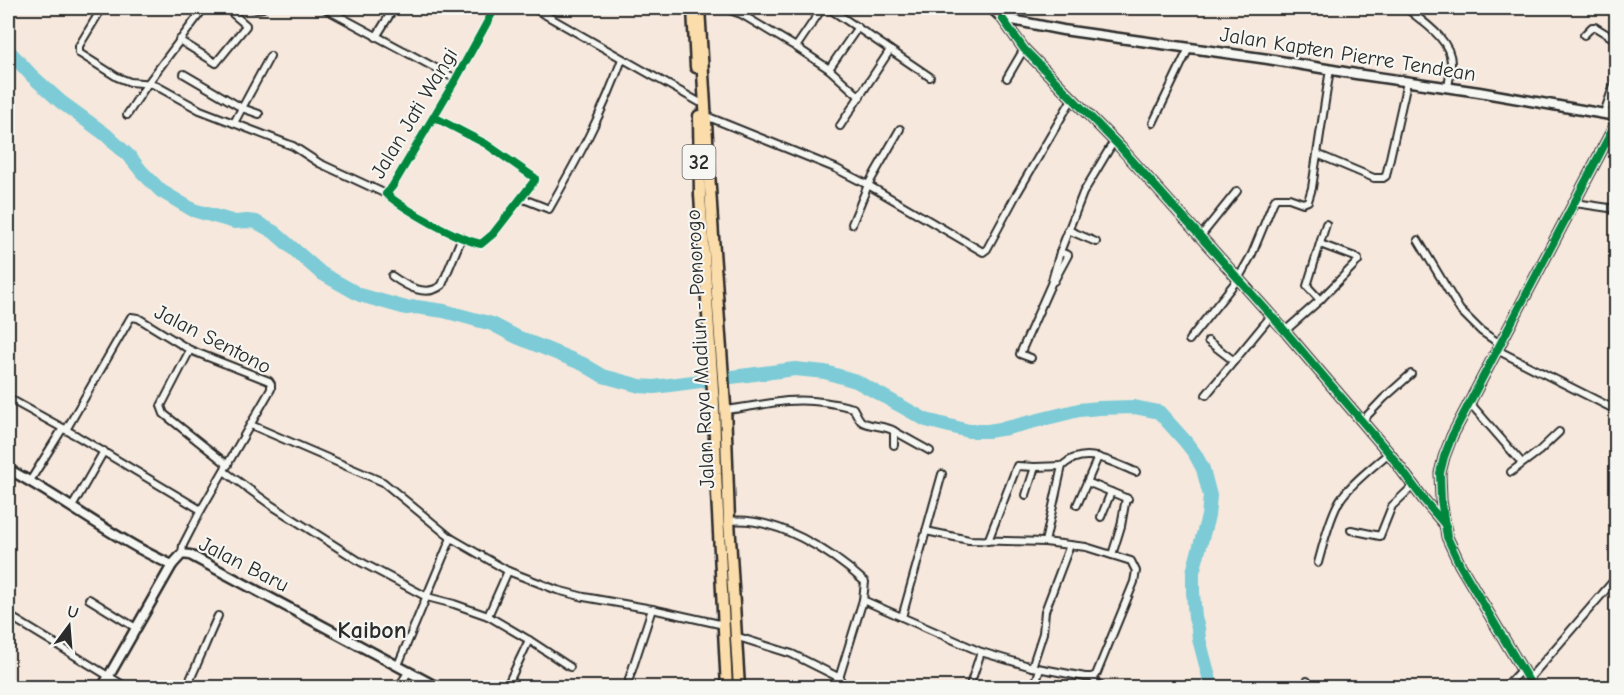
<svg xmlns="http://www.w3.org/2000/svg" width="1624" height="695" viewBox="0 0 1624 695" font-family="'Comic Neue',sans-serif">
<style>
.lines{fill:none;stroke-linecap:round;stroke-linejoin:round}
.river{stroke:#7bcbd7;stroke-width:14}
.street-casing{stroke:#2b2b2b;stroke-width:10}
.secondary-casing{stroke:#2b2b2b;stroke-width:13}
.highway-casing{stroke:#2b2b2b;stroke-width:15}
.street{stroke:#f6f6f2;stroke-width:6}
.secondary{stroke:#f6f6f2;stroke-width:8}
.highway{stroke:#fbddab;stroke-width:10}
.cycleway-casing{stroke:#f6f6f2;stroke-width:11}
.cycleway{stroke:#00873e;stroke-width:8}
.labels{text-anchor:middle;stroke-width:4.5;stroke-linejoin:round;paint-order:stroke}
.shield{fill:#f6f6f2;stroke:#686867;stroke-width:1.5}
.shield-label{font-size:20px;font-weight:bold;fill:#2b2b2b}
.street-label{font-size:21px;fill:#2b2b2b;stroke:#f6f6f2}
.quarter-label{font-size:24px;font-weight:bold;fill:#2b2b2b;stroke:#f6f6f2}
</style>
<rect width="100%" height="100%" fill="#f6e8dc"/>
<filter id="ink" filterUnits="userSpaceOnUse"><feTurbulence type="fractalNoise" baseFrequency=".0167" numOctaves="2"/><feDisplacementMap in="SourceGraphic" scale="12" xChannelSelector="R" yChannelSelector="G"/><feConvolveMatrix kernelMatrix="1 2 1 2 8 2 1 2 1" color-interpolation-filters="sRGB"/></filter>
<g filter="url(#ink)">
<g class="lines">
<polyline class="river" points="8,50 32,76 61,102 105,134 130,157 142,172 161,191 193,210 235,222 247,221 256,222 274,232 321,273 360,295 406,308 416,307 444,311 492,324 517,337 583,364 603,376 640,386 654,387 795,369 825,372 856,381 926,420 969,431 988,431 1007,428 1079,410 1099,408 1134,407 1159,412 1185,441 1195,454 1203,469 1210,496 1208,516 1193,572 1193,592 1195,618 1198,628 1199,639 1212,688"/>
<defs>
<g id="street">
<polyline points="102,8 79,46 79,53 117,77 130,82 153,84 200,110 293,146 319,163 386,194"/>
<polyline points="253,8 257,9 263,8"/>
<polyline points="324,8 456,79"/>
<polyline points="533,8 699,102"/>
<polyline points="724,8 741,14 796,47 829,69 860,97"/>
<path d="M1406 8C1423 22 1451 39 1451 63 1451 71 1449 80 1448 88"/>
<polyline points="1584,35 1592,27 1595,27 1616,40"/>
<polyline points="376,37 394,8"/>
<polyline points="179,40 216,63 246,26 246,25 226,8"/>
<polyline points="796,47 821,10 830,9 930,77"/>
<polyline points="829,69 858,27"/>
<polyline points="184,74 242,108 259,114"/>
<polyline points="1007,78 1024,49"/>
<polyline points="1604,113 1616,79"/>
<polyline points="127,115 148,83 204,8"/>
<polyline points="706,116 835,168 868,185 983,252 987,249 1015,197 1072,99"/>
<path d="M434 117 486 144 535 178V180L493 234 481 244C455 238 407 211 386 194L392 187 456 79 495 8"/>
<polyline points="234,123 270,56"/>
<polyline points="1153,123 1189,48"/>
<polyline points="840,126 890,50"/>
<polyline points="1317,154 1330,69"/>
<path d="M521 198 549 209C577 160 603 113 622 59"/>
<polyline points="1575,203 1616,209"/>
<polyline points="852,224 868,185 900,129"/>
<polyline points="1068,230 1096,242"/>
<polyline points="1200,237 1237,191"/>
<polyline points="1418,240 1460,310 1481,331 1500,344"/>
<path d="M392 276C406 286 426 298 442 285L462 237"/>
<polyline points="1054,281 1068,255 1060,252"/>
<polyline points="1320,300 1307,286 1326,224"/>
<polyline points="1285,331 1320,300 1358,261 1358,259 1355,257 1320,244"/>
<polyline points="1189,340 1238,279 1252,254 1273,203 1276,198 1289,198 1303,203 1308,201 1312,188 1317,154 1374,178 1383,178 1386,176 1407,82"/>
<polyline points="1208,341 1234,361"/>
<polyline points="190,350 161,406 164,414 228,465"/>
<polyline points="1497,350 1616,410"/>
<polyline points="1031,358 1020,354 1051,284 1060,252 1083,193 1114,141"/>
<polyline points="1206,395 1271,316"/>
<polyline points="8,398 77,436 201,510"/>
<polyline points="1469,402 1522,463"/>
<path d="M725 410C746 408 766 403 787 401 810 399 831 402 853 408 855 411 858 418 861 421 868 427 885 425 894 431V445"/>
<polyline points="1361,422 1384,398 1411,374"/>
<polyline points="251,425 383,482 451,538 508,571 557,590 584,597 652,609 724,625"/>
<polyline points="66,430 131,317 138,318 190,350 269,381 271,384 271,389 201,510 183,545 182,554"/>
<polyline points="894,431 930,451"/>
<polyline points="224,471 271,505 359,561 427,597 454,604 488,616 529,640 506,688"/>
<polyline points="1511,472 1539,451 1559,432"/>
<polyline points="30,481 63,428"/>
<polyline points="1087,482 1128,499"/>
<polyline points="1026,495 1035,467"/>
<polyline points="1077,505 1098,457"/>
<polyline points="72,507 104,451"/>
<polyline points="1101,517 1111,492"/>
<path d="M729 521C776 516 831 551 865 582L863 600 836 688"/>
<polyline points="1351,530 1380,536 1392,506 1413,486"/>
<polyline points="926,531 969,540 1045,542 1086,547 1131,561 1136,571 1134,582 1096,675 1092,677"/>
<polyline points="988,541 1017,466 1035,467 1062,466"/>
<path d="M1045 542 1062 466C1085 445 1111 462 1136 472"/>
<polyline points="1112,555 1121,526 1126,498"/>
<path d="M1318 563C1323 545 1330 516 1340 500 1349 485 1375 465 1389 453"/>
<polyline points="89,599 136,628"/>
<polyline points="863,600 981,652 1032,667 1085,677 1092,677"/>
<polyline points="8,615 128,688"/>
<polyline points="488,616 508,571"/>
<polyline points="902,617 942,474"/>
<polyline points="735,636 792,654 840,678"/>
<polyline points="529,640 570,667"/>
<polyline points="398,665 451,538"/>
<polyline points="1032,667 1043,633 1045,611 1070,545"/>
<polyline points="1092,677 1097,683 1104,688"/>
<polyline points="629,679 652,609"/>
<polyline points="1528,680 1616,578"/>
<path d="M186 688C198 664 207 639 218 616"/>
<polyline points="398,688 409,671"/>
<polyline points="969,688 981,652"/>
<polyline points="1034,688 1040,669"/>
<polyline points="1307,688 1307,681"/>
<polyline points="1504,688 1522,669"/>
</g>
<g id="secondary">
<polyline points="991,8 1002,18 1024,49 1121,148 1285,331 1389,453 1424,500 1446,526"/>
<polyline points="1002,18 1063,30 1268,59 1356,74 1479,92 1616,116"/>
<path d="M8 469C64 499 114 539 172 565L182 554 190 555 439 688"/>
<polyline points="102,688 172,565"/>
<polyline points="1533,688 1460,565 1447,537 1441,500 1440,473 1444,457 1452,436 1616,123"/>
</g>
<g id="highway">
<polyline points="693,8 696,67"/>
<polyline points="699,8 713,237 725,406 729,521 739,688"/>
<polyline points="699,116 700,195 714,405 716,474 727,688"/>
</g>
</defs>
<use href="#street" class="street-casing"/>
<use href="#secondary" class="secondary-casing"/>
<use href="#highway" class="highway-casing"/>
<use href="#street" class="street"/>
<use href="#secondary" class="secondary"/>
<use href="#highway" class="highway"/>
<defs>
<g id="cycleway">
<polyline points="1002,18 1024,49 1121,148 1285,331 1389,453 1424,500 1446,526"/>
<path d="M434 117 486 144 535 178V180L493 234 481 244C455 238 407 211 386 194L392 187 456 79 495 8"/>
<polyline points="1533,688 1460,565 1447,537 1441,500 1440,473 1444,457 1452,436 1616,123"/>
</g>
</defs>
<use href="#cycleway" class="cycleway-casing"/>
<use href="#cycleway" class="cycleway"/>
</g>
</g>
<g class="labels">
<rect class="shield" x="682.5" y="145" width="33" height="34" rx="4.5"/>
<g class="shield-label">
<text x="699" y="169">32</text>
</g>
<g class="street-label">
<text transform="translate(1348 54) rotate(9)" y="7">Jalan Kapten Pierre Tendean</text>
<text transform="translate(414 113) rotate(-59)" y="7">Jalan Jati Wangi</text>
<text transform="translate(213 339) rotate(27)" y="7">Jalan Sentono</text>
<text transform="translate(700 349) rotate(-93)" y="7">Jalan Raya Madiun - Ponorogo</text>
<text transform="translate(244 564) rotate(27)" y="7">Jalan Baru</text>
</g>
<g class="quarter-label">
<text x="372" y="638">Kaibon</text>
</g>
</g>
<rect width="1624" height="695" fill="none" stroke="#f6f6f2" stroke-width="30"/>
<rect x="15" y="15" width="1594" height="665" fill="none" stroke="#2b2b2b" stroke-width="2" filter="url(#ink)"/>
<g transform="translate(69 626) rotate(16)" stroke="#f6f6f2" stroke-width="4.5" paint-order="stroke">
<path d="M0-4.5L10 22L0 15L-10 22Z" fill="#2b2b2b"/>
<text y="-9" font-size="16" font-weight="bold" text-anchor="middle" fill="#2b2b2b">U</text>
</g>
</svg>
